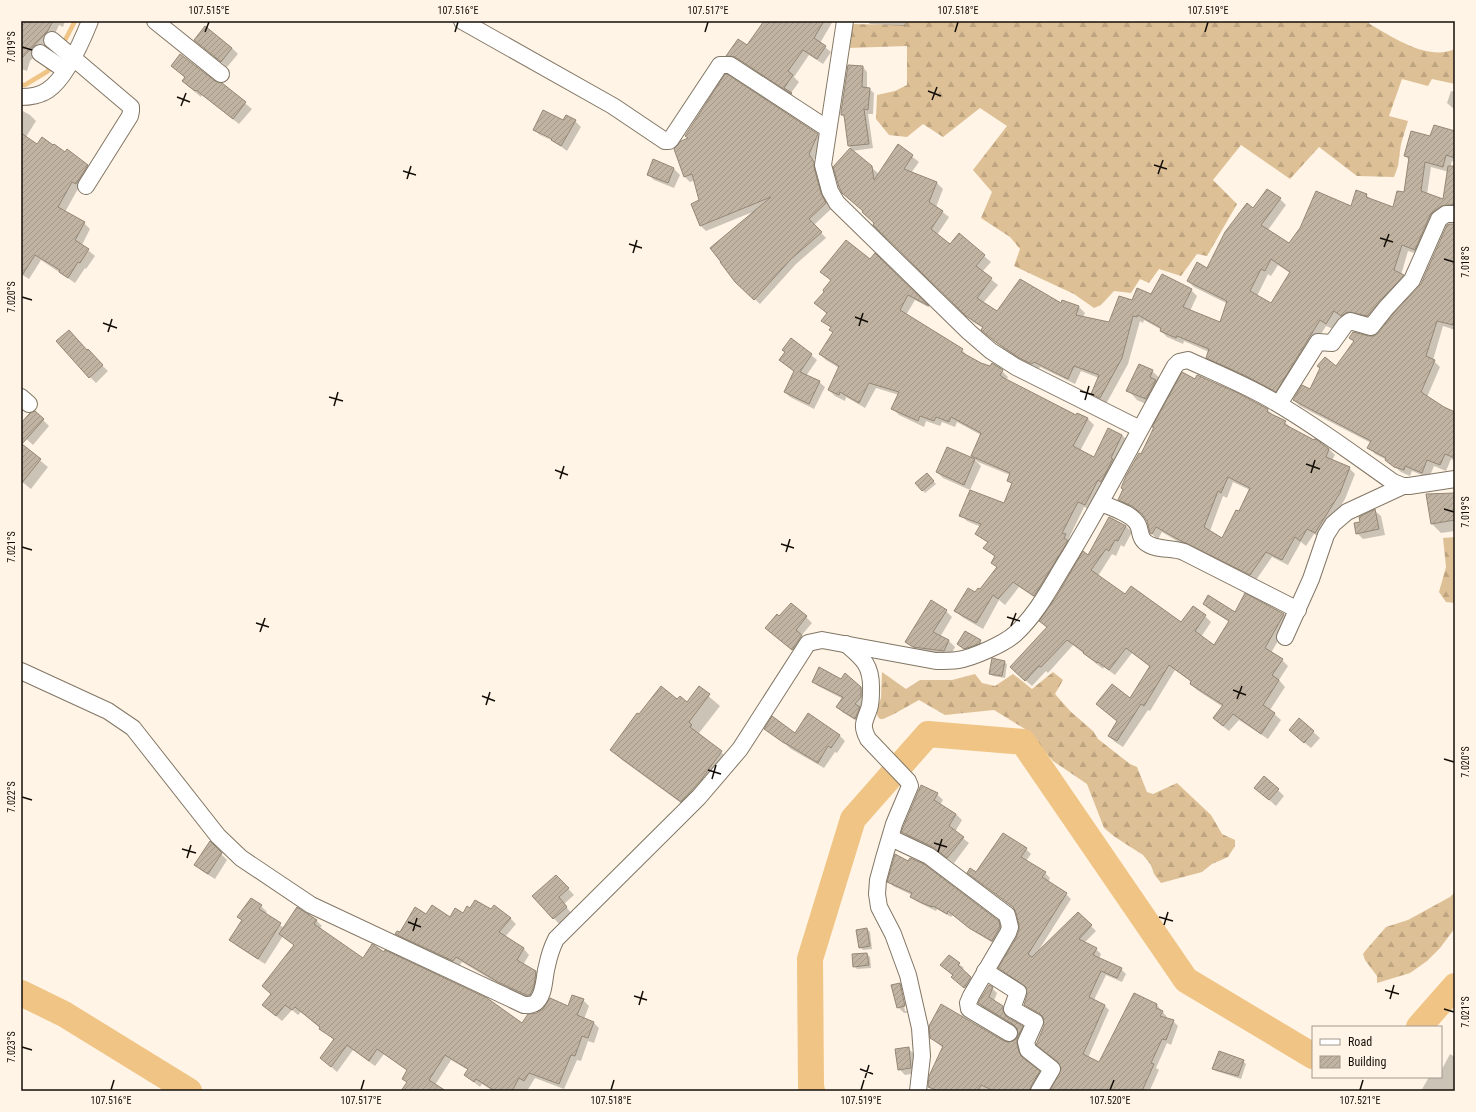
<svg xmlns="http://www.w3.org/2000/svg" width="1476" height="1112" viewBox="0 0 1476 1112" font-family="'Roboto Condensed',sans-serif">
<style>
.forest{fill:url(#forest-firs)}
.shadow{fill:#0003;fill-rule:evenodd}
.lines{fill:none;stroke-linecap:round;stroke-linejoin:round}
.stream{stroke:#f0c484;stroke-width:4.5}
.river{stroke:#f0c484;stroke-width:26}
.building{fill:url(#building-hatch);stroke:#948776;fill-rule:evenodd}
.street-casing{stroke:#827665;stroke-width:18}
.street{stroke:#fff;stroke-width:16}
.ticks{fill:none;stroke:#130e08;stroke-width:1.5}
.neatline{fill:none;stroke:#130e08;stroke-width:1.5}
.ticks-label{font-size:10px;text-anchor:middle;fill:#130e08}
</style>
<defs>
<pattern id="forest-firs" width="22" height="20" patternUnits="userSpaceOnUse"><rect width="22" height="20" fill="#dec096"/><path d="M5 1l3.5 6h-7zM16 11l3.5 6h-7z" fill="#bea480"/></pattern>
<pattern id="building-hatch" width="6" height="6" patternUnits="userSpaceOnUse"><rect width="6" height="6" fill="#c0b3a1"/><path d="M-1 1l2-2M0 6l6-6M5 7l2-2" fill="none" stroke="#a49989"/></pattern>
</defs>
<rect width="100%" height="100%" fill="#fff4e5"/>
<g class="forest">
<path d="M907 21H1365C1389 35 1427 62 1455 49V84L1432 79 1428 86 1402 79 1389 116 1408 121 1401 144 1398 166 1394 177 1357 176 1319 147 1290 179 1241 145 1213 180 1237 204 1207 256 1197 254 1181 276 1159 269 1149 283 1140 279 1131 293 1114 291 1101 305 1094 308 1074 294 1014 266 1020 249 1010 237 981 218 992 192 973 170 1007 126 980 108 943 137 923 124 907 137 889 135 876 119 877 95 895 91 907 85V46L848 48 851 24 904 25Z"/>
<polygon points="1455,537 1455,603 1446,602 1439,592 1446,567 1443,538"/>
<polygon points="882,672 906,689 920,680 952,680 975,674 982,683 995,686 1013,674 1032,689 1053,672 1063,680 1055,694 1070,711 1093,731 1098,739 1130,764 1137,767 1147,792 1153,794 1177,783 1211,815 1222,834 1235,840 1235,846 1228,857 1212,864 1202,872 1161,883 1154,874 1151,865 1143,855 1115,837 1104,828 1087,784 1053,761 1025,729 994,710 945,715 919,700 894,714 883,719 880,719 878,717 876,711 881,698"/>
<polygon points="1455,892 1455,928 1440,948 1427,961 1410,973 1377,983 1377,976 1365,960 1363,954 1366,950 1386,927 1408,920 1450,897"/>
</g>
<g class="shadow">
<polygon points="21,21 65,21 63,27 59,25 53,38 30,61 27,71 21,69"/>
<polygon points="762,21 833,21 820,43 831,52 823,64 809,55 794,77 799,82 791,93 794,97 742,62 733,61 727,55 747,46 764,22"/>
<polygon points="867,21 906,21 905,26 870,24"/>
<polygon points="195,40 232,48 238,54 227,67"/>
<polygon points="172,66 222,84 252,109 239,124 202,95 201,97 189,87 183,81 185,78"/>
<path d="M863 67 867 72V88L869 89 874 93 873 114H868L873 148 852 151 879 174 899 146 919 162 911 173 937 183 943 189 936 207 949 217 937 235 950 245 984 256 991 262 982 272 998 285 983 303 997 312 1062 305 1079 307 1085 313 1083 317 1110 323 1133 302 1152 295 1191 290 1197 296 1190 311 1220 323 1228 304 1194 287 1188 281 1207 269 1254 209 1280 199 1286 205 1268 230 1289 244 1351 207 1366 195 1372 200 1393 208 1405 194 1409 160 1405 156 1431 137 1455 132V162L1452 161 1449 172 1431 167 1427 194 1444 200 1455 183V211L1421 255 1408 251 1401 275 1409 282 1374 322 1348 321 1340 317 1333 329 1326 326 1282 397 1213 364 1207 357 1209 352 1184 341 1183 344 1167 337 1161 331 1162 330 1144 320 1143 323 1140 321 1128 364 1106 404 1099 400 1093 394 1099 378 1081 371 1075 384 1040 367 1038 370 1004 349 989 336 983 328 973 322 880 231 864 211 835 168 851 148 849 146 845 118 842 115ZM1278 265 1290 273 1272 305 1257 296 1268 274 1271 276Z"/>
<polygon points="1451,91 1455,92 1455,110 1447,103"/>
<polygon points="21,110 30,115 36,121 26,137 37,145 65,153 87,166 93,172 79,187 65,212 84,223 90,229 82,245 95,256 86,269 85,268 75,283 41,260 29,279 21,274"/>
<path d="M563 121H575L581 127 567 151 555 142 540 135 534 129ZM540 132 557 140 556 142 540 134Z"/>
<polygon points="818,135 823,140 814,160 819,168 819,173 826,200 831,209 814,225 826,238 796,264 760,304 741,287 755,211 706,231 701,226 700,201 695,180 690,182 685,177 676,149"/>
<polygon points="674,169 680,175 674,188 654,180 648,174"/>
<polygon points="1449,224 1455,224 1455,330 1443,326 1433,360 1440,367 1427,397 1443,408 1455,413 1455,461 1451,459 1446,471 1434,466 1429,478 1412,471 1410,476 1401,472 1387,460 1375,454 1369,447 1371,443 1300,406 1294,400 1310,390 1337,368 1355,342 1351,338 1375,337 1420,287"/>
<polygon points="875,255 930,308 915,300 906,315 962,350 968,356 981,364 1002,371 1008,377 1006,380 1077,416 1078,414 1088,419 1094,425 1080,451 1094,458 1122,435 1128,441 1091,510 1084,507 1069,538 1072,541 1040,601 1019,587 1005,605 999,600 983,629 962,617 956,611 980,590 998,568 992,562 995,557 985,548 988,543 976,534 981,527 967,521 961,515 1004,504 1013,485 1008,480 1010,475 978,462 972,456 981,435 957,422 955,427 942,422 940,426 926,421 924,427 899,415 893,409 899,395 876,388 865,408 846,397 845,401 835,396 829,390 839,368 826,360 820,354 834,333 831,330 832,329 823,321 827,314 816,303 825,292 831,281 822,272 870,260"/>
<polygon points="87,351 108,371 96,383 90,377"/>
<polygon points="811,355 817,360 806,376 819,382 825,387 814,409 790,397 785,392 794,372 780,360"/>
<polygon points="1152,371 1162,380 1155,408 1137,400 1128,390"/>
<path d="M1196 380 1268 410 1274 416 1285 422 1291 428 1329 449 1335 455 1332 460 1349 468 1355 474 1345 499 1321 538 1314 534 1306 546 1301 542 1288 565 1272 557 1256 580 1187 547 1162 532 1158 539H1157L1151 533 1148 521 1144 516 1139 512 1125 505 1119 499 1141 455ZM1233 482 1250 490 1223 540 1210 531 1223 496 1227 498Z"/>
<polygon points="43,420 49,426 33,445 21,434 21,425"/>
<polygon points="21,445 48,467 31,489 21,481"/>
<polygon points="947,448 975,460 981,466 970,490 943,478 937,472"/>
<polygon points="927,474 936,484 925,493 916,483"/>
<polygon points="1455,494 1455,531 1441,533 1432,524 1427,495"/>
<polygon points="1375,511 1381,516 1385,535 1363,539 1357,533 1361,522"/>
<polygon points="1126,526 1132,532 1124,547 1121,545 1116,556 1112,554 1098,576 1125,596 1181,624 1205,616 1211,622 1201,637 1214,647 1230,622 1210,610 1204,604 1235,613 1284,614 1290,620 1271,653 1282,660 1288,666 1279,680 1285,687 1270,710 1281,720 1268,739 1239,720 1229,731 1220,724 1223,707 1197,690 1191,684 1192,682 1175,670 1150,711 1148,710 1123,747 1115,742 1109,736 1118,722 1097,704 1130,700 1150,667 1132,653 1115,675 1104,667 1103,669 1073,645 1048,673 1046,671 1032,686 1017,673 1047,628 1041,621 1089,556"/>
<polygon points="946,611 952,617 940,637 949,641 955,647 950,657 920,653 906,642"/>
<polygon points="806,617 812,623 801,636 808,642 799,655 772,634 779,618"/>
<polygon points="980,641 986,647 971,654 958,644"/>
<polygon points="1004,662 1007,664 1005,678 993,676 990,674"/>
<polygon points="842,680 861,687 866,693 866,702 860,708 864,712 860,723 842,712 838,707 843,699 818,686 813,681"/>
<polygon points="699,688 720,706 699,733 732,762 692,811 622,760 611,750 639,716 678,701 688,703"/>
<polygon points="1300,720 1320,738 1311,748 1296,736"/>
<polygon points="766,728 795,734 839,735 845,741 837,753 835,752 824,768 791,749"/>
<polygon points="1278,790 1284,796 1276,806 1262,794"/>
<polygon points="937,794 943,800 940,805 956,814 962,820 955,832 969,843 954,863 940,853 909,838 903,832"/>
<polygon points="210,843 227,860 215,879 202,871 196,865"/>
<polygon points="1026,849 1031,854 1026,861 1045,873 1050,878 1048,882 1066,894 1071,899 1037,953 1078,913 1096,931 1084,943 1096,949 1101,954 1099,959 1121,969 1126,974 1122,982 1106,975 1094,1000 1104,1005 1109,1010 1088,1058 1099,1063 1157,1005 1167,1017 1166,1019 1173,1021 1178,1026 1171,1045 1167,1043 1156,1068 1159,1070 1150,1090 1147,1089 1146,1091 1050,1091 1061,1074 1062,1065 1038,1044 1046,1021 1043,1017 1030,1009 1025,1004 1028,995 1027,988 1004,973 1000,968 1017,938 1020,930 1020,925 1015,909 969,873 976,873"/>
<polygon points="889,881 998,921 1002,926 996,945 975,932 953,915 951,917 937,909 936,911 916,901 912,896 912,895 893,886"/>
<polygon points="562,882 574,895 564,904 572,914 560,925 534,896"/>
<polygon points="261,906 267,912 265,914 284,928 316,920 322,926 319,929 363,959 384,953 522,1025 568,1008 583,1000 589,1006 584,1019 593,1022 599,1028 594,1043 588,1041 581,1061 577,1060 564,1089 535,1078 527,1091 493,1091 482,1084 480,1087 471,1080 465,1075 468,1070 451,1060 435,1085 445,1091 402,1091 407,1083 403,1079 408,1071 384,1054 375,1066 353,1050 337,1072 321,1058 334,1040 301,1012 298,1015 292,1010 282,1021 269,1010 272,994 263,986 299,947 283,936 265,964 237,946 231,940 243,921 239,917"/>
<polygon points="471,909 510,918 516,924 505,937 524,949 529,955 523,965 536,972 541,978 533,1001 505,988 462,962 459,966 402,939 396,934 400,934 426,915 450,918 463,915"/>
<polygon points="867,929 870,932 872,949 863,950 860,947"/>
<polygon points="867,954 870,957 871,968 857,969 854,966"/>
<polygon points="949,956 964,968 962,970 975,982 969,992 942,965"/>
<path d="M900 984 906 990 911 1012 904 1013 898 1007ZM901 990H903L907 1011H905Z"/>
<polygon points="992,988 997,993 994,1001 1002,1007 1008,1012 1007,1016 1009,1019 1022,1027 1027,1032 1021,1050 1023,1058 1044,1077 1036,1091 934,1091 929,1086 943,1048 931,1038 1014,1042 1018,1038 1019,1034 1018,1029 984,1008 979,1003"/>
<polygon points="908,1048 914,1054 917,1073 905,1075 899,1069"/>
<polygon points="1450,1054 1455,1057 1455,1091 1421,1091 1429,1077 1441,1077 1441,1071"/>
<polygon points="1243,1061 1246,1064 1241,1079 1216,1071 1213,1069"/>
</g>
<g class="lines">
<g class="stream">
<polyline points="62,46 75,21"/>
<polyline points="21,85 25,85 48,71 51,64"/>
</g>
<g class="river">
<polyline points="21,993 64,1014 189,1091"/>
<polyline points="1419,1027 1455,986"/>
<polyline points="812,1091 811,1086 810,959 853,819 928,734 1023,742 1186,980 1313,1056"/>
</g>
</g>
<g class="building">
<polygon points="21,21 53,21 47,32 21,59"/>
<polygon points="764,21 824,21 814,38 826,46 817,59 803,50 788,71 793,75 784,88 792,93 791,94 735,57 726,56 738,39 747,45"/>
<polygon points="205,26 232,48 221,62 194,40"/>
<polygon points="180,54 215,81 222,83 246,102 233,119 196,90 195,91 182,81 185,77 171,66"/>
<polygon points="848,65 863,66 862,87 870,88 868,110 864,109 869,144 848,146 844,115 841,115 841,112"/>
<polygon points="725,74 727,74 818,134 809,154 814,162 814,167 821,193 826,203 809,219 822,232 791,259 754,300 735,282 720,262 721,262 710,248 771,197 700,226 691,204 699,200 692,174 684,177 674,149 681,141 688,138 685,136"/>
<polygon points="543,110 563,120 566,115 576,120 561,146 551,140 552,139 533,130"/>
<path d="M1434 125 1455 131V158L1446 155 1443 167 1425 162 1421 191 1443 199 1448 166H1455V204L1441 206 1433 212 1430 215 1415 250 1402 245 1394 270 1404 275 1367 316 1348 312 1341 316 1334 311 1326 324 1320 320 1276 392 1246 376 1206 358 1209 349 1177 336 1176 338 1160 331 1161 328 1138 315 1137 317 1133 316 1122 358 1100 398 1091 394 1099 375 1074 366 1068 379 1034 362 1032 364 1021 359 997 343 981 330 983 327 966 316 873 225 874 223 862 212 863 211 842 193 839 187 833 167 850 148 872 166 874 180 898 144 913 155 904 169 937 182 929 202 943 211 931 229 950 244 959 233 985 255 976 266 992 278 977 298 997 311 1020 279 1061 303 1062 300 1079 306 1076 315 1109 322 1119 296 1132 300 1137 288 1151 294 1162 274 1192 289 1183 307 1220 322 1227 301 1187 281 1197 262 1207 268 1225 232 1247 203 1253 208 1267 189 1281 198 1261 225 1289 243 1300 228 1316 191 1351 206 1356 190 1367 194 1366 197 1393 207 1397 191 1404 192 1409 157 1404 156 1411 131 1430 136ZM1271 259 1290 272 1271 303 1250 291 1261 269 1265 271Z"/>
<polygon points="21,133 37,144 42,137 53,145 54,144 65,152 67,149 88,165 76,184 72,182 58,207 85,222 75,240 89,249 80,263 78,262 68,278 59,272 60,270 35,255 21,277"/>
<polygon points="653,159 674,168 668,183 647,175"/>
<polygon points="1449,224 1455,224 1455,318 1453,325 1437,321 1426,356 1435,360 1421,392 1444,407 1455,412 1455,458 1445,454 1440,465 1427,460 1422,473 1405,466 1404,470 1394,467 1385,460 1386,458 1367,448 1371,441 1293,400 1302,385 1310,389 1320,368 1317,366 1325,357 1336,366 1354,341 1349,338 1353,332 1369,336 1374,336 1378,333 1393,314 1421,284 1447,225"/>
<polygon points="846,240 870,259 875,253 929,306 908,295 900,310 963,349 961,352 981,363 990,366 992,363 1003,370 1000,375 1004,378 1076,415 1077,413 1088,418 1073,446 1094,457 1108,428 1122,435 1111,458 1113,459 1101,482 1098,480 1085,505 1078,502 1062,533 1066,534 1064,538 1068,541 1034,596 1013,582 998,599 993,595 976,623 954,611 968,588 975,592 978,588 980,589 997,567 991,563 995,556 983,548 988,542 975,534 981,524 959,516 970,490 1004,503 1012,483 1007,481 1010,473 971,456 981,433 951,417 949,422 936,417 934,421 920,416 918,421 891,409 899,392 869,383 859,403 840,392 839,395 828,390 839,366 819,354 833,332 829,330 831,327 821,321 827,313 814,303 824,292 823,290 831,280 820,272"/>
<polygon points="69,330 87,350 88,349 103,365 89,378 56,341"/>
<polygon points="791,338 812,354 800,372 820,381 809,404 784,392 794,371 779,360 785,352 782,350"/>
<polygon points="1139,364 1153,370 1150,377 1156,380 1146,399 1126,391"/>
<path d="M1182 372 1195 379 1197 375 1238 393 1268 409 1267 412 1286 421 1284 424 1314 440V439L1317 440 1329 449 1326 457 1350 467 1340 493 1315 533 1307 529 1300 541 1295 537 1282 560 1266 552 1250 575 1188 544 1181 541 1156 527 1152 534 1150 533 1147 521 1142 514 1132 506 1118 500 1123 489 1121 488 1126 476 1139 453 1141 454 1154 427H1152ZM1228 477 1250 488 1239 511 1236 510 1222 538 1204 527 1218 491 1221 493Z"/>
<polygon points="35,411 44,419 22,444 41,459 21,484 21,423 30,413"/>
<polygon points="947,447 975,459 964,485 936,472"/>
<polygon points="927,473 934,481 922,491 915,483"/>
<polygon points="1455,493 1455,520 1431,524 1426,494"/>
<polygon points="1375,509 1379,529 1356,534 1354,523 1360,522 1359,517"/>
<polygon points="1109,517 1126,526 1118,541 1115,540 1109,551 1106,549 1091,570 1125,594 1131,586 1181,622 1193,606 1206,615 1195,631 1214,645 1229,621 1203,604 1208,595 1235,612 1245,593 1284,614 1265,648 1283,659 1272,675 1279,680 1263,705 1275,713 1261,734 1233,714 1223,726 1213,718 1223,705 1190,684 1191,681 1169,665 1144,706 1141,704 1117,741 1108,736 1117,721 1096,704 1112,684 1130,698 1150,666 1126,648 1109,670 1098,662 1097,663 1083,653 1084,652 1067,640 1041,667 1039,666 1025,681 1010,667 1047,627 1039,621 1056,597 1083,551 1088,555"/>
<polygon points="931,600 947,610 933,632 949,640 944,651 913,647 905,642"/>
<polygon points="791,603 807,616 796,630 802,635 792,650 765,628 777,614 779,616"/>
<polygon points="965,631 981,640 979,644 964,649 957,644"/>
<polygon points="992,658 1005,661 1002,676 989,674"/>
<polygon points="819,667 841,679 845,673 861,687 861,697 855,704 860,707 855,719 836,707 843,697 812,682"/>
<polygon points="661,686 677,699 680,696 687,702 699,686 710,694 689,722 692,725 690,727 722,751 701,780 681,802 610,750 637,713 639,714"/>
<polygon points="808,713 840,735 831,748 828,746 818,763 785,743 784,743 764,729 772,716 795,733"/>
<polygon points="1299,718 1314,731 1304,743 1289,730"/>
<polygon points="1264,776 1279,789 1269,800 1254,788"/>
<polygon points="921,785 938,793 934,800 956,814 949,826 964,837 947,858 933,847 901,832"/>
<polygon points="1003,833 1027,848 1021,857 1046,872 1042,877 1067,893 1028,954 1032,957 1078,912 1092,925 1079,939 1097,948 1093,955 1122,968 1117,978 1101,971 1089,997 1105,1005 1083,1054 1099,1062 1134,993 1157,1004 1156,1008 1163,1011 1160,1016 1174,1020 1166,1040 1162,1039 1151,1063 1154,1064 1142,1091 1050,1091 1061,1069 1058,1062 1036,1045 1044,1026 1043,1017 1040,1014 1024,1005 1027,995 1026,987 998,968 1016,938 1019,930 1019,925 1016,913 1013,907 967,873 970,868 976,872"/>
<polygon points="210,841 222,853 208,874 194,865"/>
<polygon points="895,854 908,861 910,858 924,864 999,921 1000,927 992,941 969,928 948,911 947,914 933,906 932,907 922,903 910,897 912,893 887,882"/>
<polygon points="556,875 569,888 559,897 567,907 553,919 532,896"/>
<polygon points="251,898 262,905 259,909 281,923 258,959 229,940 242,920 237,917"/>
<polygon points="475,900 491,909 494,905 511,918 499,932 524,948 517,960 536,971 534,986 530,995 526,995 498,982 456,957 453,961 395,934 397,931 400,932 415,907 426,914 432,905 450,917 455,908 463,913 467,906 470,908"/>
<polygon points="297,907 317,920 314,924 363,958 372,944 384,952 385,950 487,998 522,1023 528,1014 537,1013 543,1009 550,998 568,1006 572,995 584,999 577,1015 594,1022 588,1038 582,1036 575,1056 571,1055 559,1084 529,1073 524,1081 519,1078 512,1091 495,1091 476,1079 474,1082 464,1075 468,1069 445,1055 429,1080 446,1091 401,1091 407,1082 402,1079 407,1070 377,1049 369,1061 347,1045 331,1067 320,1058 334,1039 319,1029 320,1027 295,1007 292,1010 285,1005 276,1016 262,1005 271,994 262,986 294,945 279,934"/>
<polygon points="867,928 870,946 859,948 856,930"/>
<polygon points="867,953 869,965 853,967 852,954"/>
<polygon points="949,955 960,963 958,965 971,977 964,988 951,977 953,975 940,965"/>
<polygon points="900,983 905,1006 897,1008 891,985"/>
<polygon points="989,985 993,987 989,997 1003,1006 1003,1011 1007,1017 1023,1026 1017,1039 1017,1044 1019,1052 1022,1057 1040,1071 1031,1086 1030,1091 994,1091 981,1085 978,1091 938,1091 928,1087 929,1076 943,1046 930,1038 929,1026 941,1004 1004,1041 1008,1042 1013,1041 1017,1038 1018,1034 1017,1029 1014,1025 978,1003"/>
<polygon points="909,1047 911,1068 898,1070 895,1049"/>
<polygon points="1219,1051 1244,1060 1238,1076 1212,1069"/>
</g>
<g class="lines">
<defs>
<g id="street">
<polyline points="155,21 221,74"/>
<polyline points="462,21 613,106 665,141 669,141 671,139 720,65 730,65 828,129"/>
<polyline points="845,21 823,165 830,191 837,203 969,332 991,351 1016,367 1140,429"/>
<polyline points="52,40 131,107 131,111 130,116 86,186"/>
<polyline points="40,53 65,70"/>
<path d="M21 97C29 97 41 95 48 90 66 78 82 41 90 21"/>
<polyline points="21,397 29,404"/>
<polyline points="1279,404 1318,342 1332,343 1345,325 1350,321 1371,327 1386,308 1412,280 1439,219 1446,214 1455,214"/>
<path d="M1101 503C1112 508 1132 513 1138 525 1141 531 1139 537 1145 542 1156 551 1171 547 1184 552L1298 610"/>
<polyline points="1285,637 1311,579 1326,535 1333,524 1347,512 1403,486"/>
<path d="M846 644C864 659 872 666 871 691 871 697 871 703 869 709 864 723 861 725 868 739L908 781 910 786 894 824 884 858 878 880 877 894 879 907 893 934 908 975 920 1028 922 1056 918 1091"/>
<path d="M21 671 108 711 133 728 218 836 241 858 311 905 524 1005C529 1005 535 1005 538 1000 545 991 544 976 547 966 549 956 552 947 556 939L699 797 740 749 808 643 822 640 936 661C943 661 951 661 958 660 972 658 1004 644 1015 634 1036 615 1050 588 1064 565 1104 500 1138 432 1175 366L1179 362 1188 360C1216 373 1246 385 1273 401 1315 425 1353 454 1393 482L1403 486H1409L1455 479"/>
<polyline points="891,838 929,856 1007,915 1010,927 1008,933 971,996 968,1003 969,1009 1009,1033"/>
<polyline points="985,971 1018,992 1012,1009 1035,1022 1026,1042 1028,1050 1052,1069 1039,1091"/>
</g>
</defs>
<use href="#street" class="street-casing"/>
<use href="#street" class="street"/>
</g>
<path class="ticks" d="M205 32 209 22M455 32 458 22M705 32 708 22M955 32 958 22M1205 32 1208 22M22 47 32 50M928 91 941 96M177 97 190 102M932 100 937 87M181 106 186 93M1154 165 1167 169M403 171 416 175M1158 174 1163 160M407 179 411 166M1380 238 1393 242M629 244 642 248M1384 247 1389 234M633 253 637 240M1444 259 1454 262M22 297 32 300M855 317 868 322M103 323 117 328M859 326 863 313M108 332 112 319M1080 391 1094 395M329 397 343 401M1085 400 1089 386M334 406 338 392M1306 464 1320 469M555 470 568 475M1311 473 1315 460M560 479 564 466M1444 509 1454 512M781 544 794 548M22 547 32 550M786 552 790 539M1007 617 1020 621M256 623 269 627M1011 626 1016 613M260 632 265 618M1233 690 1246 695M482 696 495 701M1237 699 1242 686M486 705 490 692M1444 759 1454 762M708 770 721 774M712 779 716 765M22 797 32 800M934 843 947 847M182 849 196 853M938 852 942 839M187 858 191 845M1159 917 1173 921M408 922 421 927M1164 925 1168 912M413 931 417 918M1385 990 1399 994M634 996 647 1000M1390 999 1394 985M639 1005 643 991M1444 1009 1454 1012M22 1047 32 1050M860 1069 873 1074M865 1078 869 1065M111 1090 114 1080M361 1090 364 1080M611 1090 614 1080M861 1090 864 1080M1110 1090 1114 1080M1360 1090 1363 1080"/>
<rect width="1476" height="1112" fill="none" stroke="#fff4e5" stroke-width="44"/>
<rect x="1312" y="1026" width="130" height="52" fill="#fff4e5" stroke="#a1988d"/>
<rect x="1320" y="1039" width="20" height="6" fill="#ffffff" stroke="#a1988d"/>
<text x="1348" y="1046" font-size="12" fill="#130e08">Road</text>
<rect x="1320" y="1056" width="20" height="12" fill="url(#building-hatch)" stroke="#a1988d"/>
<text x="1348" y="1066" font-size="12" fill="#130e08">Building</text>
<rect x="22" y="22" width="1432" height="1068" class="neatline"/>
<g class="ticks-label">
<text x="209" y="14">107.515°E</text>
<text x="458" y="14">107.516°E</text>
<text x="708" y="14">107.517°E</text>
<text x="958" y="14">107.518°E</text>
<text x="1208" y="14">107.519°E</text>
<text transform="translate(11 47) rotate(-90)" y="4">7.019°S</text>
<text transform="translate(1465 262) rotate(-90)" y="4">7.018°S</text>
<text transform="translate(11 297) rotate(-90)" y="4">7.020°S</text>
<text transform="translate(1465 512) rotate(-90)" y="4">7.019°S</text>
<text transform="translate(11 547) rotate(-90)" y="4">7.021°S</text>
<text transform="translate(1465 762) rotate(-90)" y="4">7.020°S</text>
<text transform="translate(11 797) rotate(-90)" y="4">7.022°S</text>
<text transform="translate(1465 1012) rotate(-90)" y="4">7.021°S</text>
<text transform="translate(11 1047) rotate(-90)" y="4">7.023°S</text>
<text x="111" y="1104">107.516°E</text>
<text x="361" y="1104">107.517°E</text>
<text x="611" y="1104">107.518°E</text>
<text x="861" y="1104">107.519°E</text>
<text x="1110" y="1104">107.520°E</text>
<text x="1360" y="1104">107.521°E</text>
</g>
</svg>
